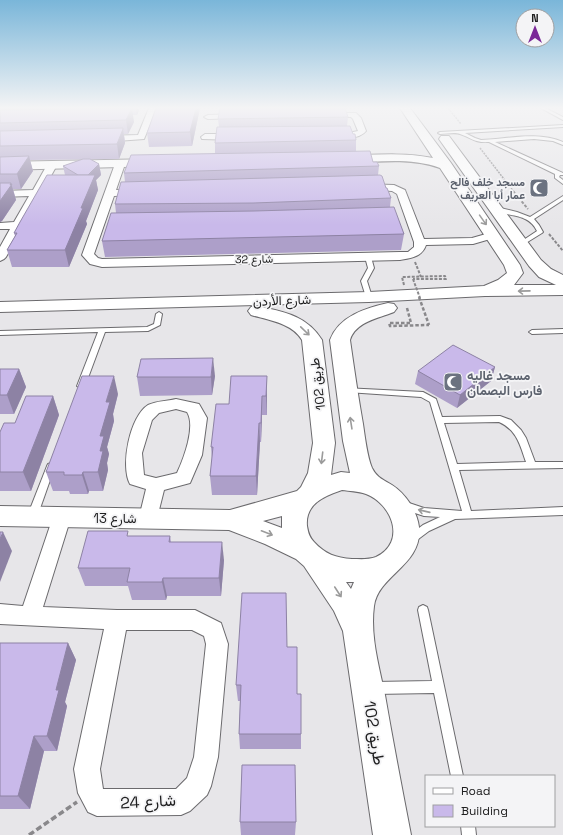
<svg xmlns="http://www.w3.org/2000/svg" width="563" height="835" viewBox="0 0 563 835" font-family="'Space Grotesk',Vazirmatn,sans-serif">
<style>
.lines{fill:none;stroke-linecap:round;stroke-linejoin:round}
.lane-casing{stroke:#6b6a6d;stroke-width:2}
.street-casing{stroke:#6b6a6d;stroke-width:2}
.secondary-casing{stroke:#6b6a6d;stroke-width:2}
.path-far3{stroke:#89888b;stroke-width:1.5;stroke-dasharray:2 1;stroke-linecap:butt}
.path-far2{stroke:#89888b;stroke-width:2;stroke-dasharray:3 1.5;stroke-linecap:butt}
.path-far1{stroke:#89888b;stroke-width:2.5;stroke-dasharray:3.5 2;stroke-linecap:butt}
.path{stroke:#89888b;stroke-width:3.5;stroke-dasharray:6 3;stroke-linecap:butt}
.lane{fill:#fff;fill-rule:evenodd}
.street{fill:#fff;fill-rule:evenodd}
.secondary{fill:#fff;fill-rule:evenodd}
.path-bridge-far1{stroke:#89888b;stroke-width:2;stroke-dasharray:3 1.5;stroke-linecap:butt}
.path-bridge{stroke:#89888b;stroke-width:2.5;stroke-dasharray:3.5 2;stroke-linecap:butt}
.wall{fill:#ad9fc9}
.shaded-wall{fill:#8d82a4}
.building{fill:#c9b9ea;stroke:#8d82a4}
.oneway{stroke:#9b9b9b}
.labels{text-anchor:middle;stroke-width:3.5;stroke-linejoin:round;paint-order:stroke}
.far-worship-label{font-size:11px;font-weight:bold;fill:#5b616d;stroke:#f4f4f6;text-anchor:end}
.far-street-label{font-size:11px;fill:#202021;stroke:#f4f4f6}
.street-label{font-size:13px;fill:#202021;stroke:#f4f4f6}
.worship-label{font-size:13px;font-weight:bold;fill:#5b616d;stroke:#f4f4f6;text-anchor:start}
.near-street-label{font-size:16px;fill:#202021;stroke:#f4f4f6}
</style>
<rect width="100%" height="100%" fill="#e7e6e9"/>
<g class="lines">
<defs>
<g id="lane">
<polygon points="541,108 545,108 563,117 563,120"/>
<path d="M563 125V127L465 133 475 138 481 140C508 139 537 131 563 142V145L553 141 534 139 495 142 563 173V175H560L559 177 563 180V184L555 178V174L489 142C474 143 472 138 460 134 455 132 446 134 440 134L438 133 440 132Z"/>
<path d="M563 196V200L534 219 539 225 543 232 542 233 521 246 519 245V243L537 231C528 212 508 218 493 209L496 207 517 212 530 217Z"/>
<polygon points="368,255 371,257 374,268 367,281 372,297 369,299 366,297 361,281 368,268 365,257"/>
<polygon points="159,312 162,314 160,325 148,331 105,332 85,386 81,388 77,386 98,332 0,335 0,331 147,327 154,324 156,314"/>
<polygon points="563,329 563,333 532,334 529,332 532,330"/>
<path d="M344 388 423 392 436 399 442 417 500 416 511 420 521 430 526 438 535 462H563V468L459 470 471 511 563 507V515L455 519 429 531 413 543 410 544 407 543 405 540 407 537 423 525 440 517 424 516 400 508 398 505 400 502 403 501 424 508 462 511 430 402 421 397 347 392H344L343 390ZM499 422C517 430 520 445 526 462L457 464 444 423Z"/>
<polygon points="51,463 54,464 55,466 37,517 35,520 32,521 29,520 27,517 47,466 48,464"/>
<polygon points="423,605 427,607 428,610 463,776 451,776 434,693 374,694 370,692 368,688 370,684 374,682 432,681 418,610 419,607"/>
<polygon points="461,826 475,826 476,835 462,835"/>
</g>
<g id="street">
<polygon points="149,108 157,108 144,139 103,142 99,139 103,136 138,135"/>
<path d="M322 113H356L361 118 366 131C359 140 340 139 330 137L329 135 330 133 333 132H353L358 131 353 119 351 117H322Z"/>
<polygon points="240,114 244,116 243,118 208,119 204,117 208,115"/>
<polygon points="205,134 236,134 240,137 236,140 202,139 201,137"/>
<path d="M120 161 125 164 116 190 140 189 145 192 140 195 114 196 94 254 98 258 102 259 400 252H408L414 247V242L397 194 392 191 359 189 358 187 363 184 394 185 405 190 424 239 472 238 493 232 499 235 497 237 473 244 426 245C422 257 411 258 400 260L102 267 90 264 82 255 115 164Z"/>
<polygon points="52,162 57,165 6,257 4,259 0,261 0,247 10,229 0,229 0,223 14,222 29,196 0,197 0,191 33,190 47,165"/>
<path d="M176 399 199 404 207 418 202 455 190 483 164 490 157 518 155 523 148 525 141 523 139 518 146 489 130 484C120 466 130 416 148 405 156 401 168 401 176 399ZM176 409 187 412C196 426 184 458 177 473L156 478 144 475 142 453 152 420 159 413Z"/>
<path d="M62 510 69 512 71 517 43 607 117 610H195L221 623 228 644 218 757 211 786 207 795 190 811 181 815 97 816 88 812 78 793 74 769 104 629 0 624V604L23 606 53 517 55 512ZM126 630H192L204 636 206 644 194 757 187 778 176 789H103L100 769Z"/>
</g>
<g id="secondary">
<path d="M400 108H410L451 163 520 265 523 273 514 285H556L539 277 529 266 439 139 441 136H449L541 260 551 269 563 275V295L485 296 369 302 0 312V302L369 292 484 286 498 280 507 273 504 265 440 168C410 157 375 162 343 164L339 163 337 160 339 157 343 156C373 155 403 152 433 158Z"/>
<polygon points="157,159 162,160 163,163 162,166 0,170 0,162"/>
<path d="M388 303 394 304 397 308 394 312C379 318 355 322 350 340 354 368 358 396 363 424 365 437 367 456 372 468 377 478 384 480 392 485 406 494 417 511 419 527 423 565 378 575 374 606 370 636 379 666 385 695 393 742 402 788 411 835H373L343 631 334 611 304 566 296 559 265 544 229 530 0 526V506L230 510 297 491 301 487 308 473 313 443 302 340C292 323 268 320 251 315L248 311 251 307 257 306C284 312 306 315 322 340L335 443 331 475 341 472 350 473 343 441 330 340C339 316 366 308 388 303ZM342 490C349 491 358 491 366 494 392 504 407 542 376 557 368 560 360 559 352 559 336 558 325 554 314 542 309 537 308 532 307 526 305 504 324 496 342 490ZM282 516V528L263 521ZM346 582H354L351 589Z"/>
</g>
</defs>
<use href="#lane" class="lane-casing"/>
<use href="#street" class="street-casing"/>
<use href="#secondary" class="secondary-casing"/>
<g class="path-far3">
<polyline points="448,108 461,124"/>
<polyline points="480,148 514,192"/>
</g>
<g class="path-far2">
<polyline points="513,191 528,209"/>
<polyline points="549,234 563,251"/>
<polyline points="415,262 421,277"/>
<polyline points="404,285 402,277 445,276 446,279 413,279"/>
</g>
<polyline class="path-far1" points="407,308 411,323 389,323 390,326 429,325"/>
<polyline class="path" points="29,835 77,802"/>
<use href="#lane" class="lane"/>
<use href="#street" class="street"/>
<use href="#secondary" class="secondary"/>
<polyline class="path-bridge-far1" points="413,279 420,298"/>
<polyline class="path-bridge" points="419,297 429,325"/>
</g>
<g class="wall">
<polygon points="0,108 138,108 139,110 137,115 132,115 134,122 128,134 124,134 125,143 119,159 30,160 33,171 21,189 13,189 16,200 2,221 0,222"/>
<polygon points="156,108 200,108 192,146 149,147 147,133"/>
<polygon points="348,117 347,126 356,140 356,151 373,162 379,166 378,175 386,188 391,198 390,207 404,234 401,250 105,257 102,241 116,213 115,204 125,182 124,173 215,153 215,143 219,127 218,119"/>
<polygon points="99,164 101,175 96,180 98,190 86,221 87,224 69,267 12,267 7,250 15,236 14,233 65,175 63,166"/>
<polygon points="495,367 491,381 457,408 415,384 418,371"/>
<polygon points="0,369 19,369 26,387 14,414 0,414"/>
<polygon points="215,376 212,395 140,396 137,377"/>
<polygon points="118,394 113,414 114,421 107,447 109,454 107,463 108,470 103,491 89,491 88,494 70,494 69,491 53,491 46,472"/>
<polygon points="267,394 267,415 262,415 261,442 260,442 257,495 212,495 210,476 212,459 211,447 229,404"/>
<polygon points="53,396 59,415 31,491 0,491 0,432 15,423"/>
<polygon points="129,536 170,536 171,542 224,560 221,596 167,596 166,600 132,600 128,586 85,586 78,568"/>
<polygon points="0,643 68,643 76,660 65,702 67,706 57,751 44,751 30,809 0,809"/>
<polygon points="287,647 297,694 301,734 301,749 240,749 239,734 240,701 238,701 236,685"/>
<polygon points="240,822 296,822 295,835 241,835"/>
</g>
<g class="shaded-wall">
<polygon points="132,108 134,122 128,134 126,120"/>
<polygon points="136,108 138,108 139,110 137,115"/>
<polygon points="196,108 200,108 192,146 190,132"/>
<polygon points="123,129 125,143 119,159 117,144"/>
<polygon points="29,156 33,171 21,189 17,174"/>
<polygon points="99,164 101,175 96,180 98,190 86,221 87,224 69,267 65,250 81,208 85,179"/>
<polygon points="11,183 16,200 2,221 0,222 0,201"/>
<polygon points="213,358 215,376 212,395 211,377"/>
<polygon points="495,367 491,381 457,408 460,395"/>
<polygon points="19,369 26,387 14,414 7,395"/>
<polygon points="114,376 118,394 113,414 114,421 107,447 109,454 107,463 108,470 103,491 98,472 100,451 100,436 106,402"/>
<polygon points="267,376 267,415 266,396"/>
<polygon points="53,396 59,415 31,491 23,472"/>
<polygon points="262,396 262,415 261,442 261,423"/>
<polygon points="259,423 260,442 257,495 256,476"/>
<polygon points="83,472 89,491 88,494 82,475"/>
<polygon points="3,532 12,551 0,582 0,539"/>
<polygon points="222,542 224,560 221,596 219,578"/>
<polygon points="163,578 167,596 166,600 162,582"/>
<polygon points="68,643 76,660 65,702 67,706 57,751 47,736 56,690"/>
<polygon points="34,736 44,751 30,809 18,796"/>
</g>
<g class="building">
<polygon points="132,108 126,120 0,123 0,110"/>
<polygon points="156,108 196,108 190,132 147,133"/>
<polygon points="220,108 345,108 348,117 218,119"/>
<polygon points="350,126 353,134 355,134 356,140 215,143 217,127"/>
<polygon points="123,128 123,129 117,144 0,146 0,131"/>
<polygon points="370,151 373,162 377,162 379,166 124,173 131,155"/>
<polygon points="29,156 17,174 0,174 0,157"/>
<polygon points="83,159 90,159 99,164 88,175 78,175 63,166"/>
<polygon points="47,175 95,175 81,208 83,208 65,250 7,250 17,233 14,233 20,222"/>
<polygon points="380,175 382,176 386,188 387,188 391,198 253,203 115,204 121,182"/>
<polygon points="0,183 11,183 10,185 12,184 0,201"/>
<polygon points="394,207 404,234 102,241 111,213 254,211"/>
<polygon points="453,345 495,367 460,395 418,371"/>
<polygon points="213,358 211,377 137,377 141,359"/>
<polygon points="0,369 19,369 7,395 0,395"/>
<polygon points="82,376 114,376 106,402 110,402 100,436 104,436 100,451 103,451 98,472 83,472 82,475 64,475 64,472 46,472"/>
<polygon points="231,376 267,376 266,396 262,396 261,423 259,423 256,476 210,476 213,447 211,447 216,404 229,404"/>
<polygon points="26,396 53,396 23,472 0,472 0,432 4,423 15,423"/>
<polygon points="88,531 128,531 127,536 170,536 169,542 222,542 219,578 163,578 162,582 127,582 130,568 78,568"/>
<polygon points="0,532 3,532 0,539"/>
<polygon points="242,593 286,593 287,647 297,647 297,694 301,694 301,734 239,734 241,685 236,685"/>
<polygon points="0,643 68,643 56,690 59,690 47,736 34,736 18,796 0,796"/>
<polygon points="242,765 295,765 296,822 240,822"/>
</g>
<defs><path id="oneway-shaft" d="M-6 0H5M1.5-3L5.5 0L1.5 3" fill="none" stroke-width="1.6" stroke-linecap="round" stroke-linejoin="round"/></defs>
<g class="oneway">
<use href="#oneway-shaft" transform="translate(483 220) rotate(55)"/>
<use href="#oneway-shaft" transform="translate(524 291) rotate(179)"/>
<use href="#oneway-shaft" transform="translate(305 331) rotate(44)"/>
<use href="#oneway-shaft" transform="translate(351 423) rotate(-99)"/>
<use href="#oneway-shaft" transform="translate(322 458) rotate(97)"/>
<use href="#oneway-shaft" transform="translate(424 511) rotate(-167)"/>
<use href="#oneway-shaft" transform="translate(267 533) rotate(21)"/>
<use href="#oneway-shaft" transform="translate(338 592) rotate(57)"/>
</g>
<linearGradient id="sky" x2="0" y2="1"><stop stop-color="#7ab6d9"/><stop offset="0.48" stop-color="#f4f4f5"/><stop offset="1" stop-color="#f4f4f5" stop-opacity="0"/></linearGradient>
<rect width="563" height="225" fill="url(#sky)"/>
<defs>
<symbol id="mosque-square" viewBox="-11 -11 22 22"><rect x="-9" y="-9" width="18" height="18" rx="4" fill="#6b7280" stroke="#f4f4f6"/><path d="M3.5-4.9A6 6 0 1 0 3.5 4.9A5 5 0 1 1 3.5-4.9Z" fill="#fff"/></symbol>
</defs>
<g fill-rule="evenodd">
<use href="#mosque-square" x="528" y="177" width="22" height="22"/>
<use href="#mosque-square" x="442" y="371" width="22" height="22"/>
</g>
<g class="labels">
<g class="far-worship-label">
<text x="525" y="186">مسجد خلف فالح<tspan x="525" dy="13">عمار أبا العريف</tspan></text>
</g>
<g class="far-street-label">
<text transform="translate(254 259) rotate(-1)" y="4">شارع 32</text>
</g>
<g class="street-label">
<text transform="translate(282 300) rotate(-2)" y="5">شارع الأردن</text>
<text transform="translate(317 384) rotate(-97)" y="5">طريق 102</text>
<text x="115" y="523">شارع 13</text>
</g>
<g class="worship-label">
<text x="467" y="380">مسجد غاليه<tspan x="467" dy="15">فارس البصمان</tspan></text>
</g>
<g class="near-street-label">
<text transform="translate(375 733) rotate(81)" y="6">طريق 102</text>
<text transform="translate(148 801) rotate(-3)" y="6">شارع 24</text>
</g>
</g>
<rect x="425" y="775" width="130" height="52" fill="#f4f4f6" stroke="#9f9fa1"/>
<rect x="433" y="788" width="20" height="6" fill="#ffffff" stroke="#9f9fa1"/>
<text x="461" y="795" font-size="12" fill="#202021">Road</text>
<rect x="433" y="805" width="20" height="12" fill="#c9b9ea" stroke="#9f9fa1"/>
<text x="461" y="815" font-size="12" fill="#202021">Building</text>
<g transform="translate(535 28)"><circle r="19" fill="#f4f4f6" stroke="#9f9fa1"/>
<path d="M0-3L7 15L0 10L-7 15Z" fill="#7b2898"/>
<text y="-6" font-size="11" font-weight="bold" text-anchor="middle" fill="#202021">N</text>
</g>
</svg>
